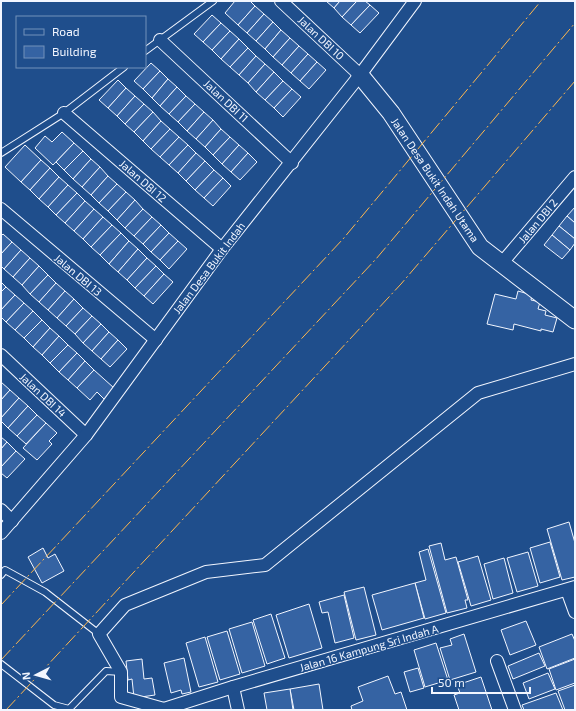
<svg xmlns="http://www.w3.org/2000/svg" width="576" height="711" viewBox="0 0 576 711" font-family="'Exo 2',sans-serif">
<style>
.building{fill:#3563a3;stroke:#f2f6ff}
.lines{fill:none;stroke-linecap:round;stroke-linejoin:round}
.lane-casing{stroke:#f2f6ff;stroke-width:8}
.street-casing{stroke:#f2f6ff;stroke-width:14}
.secondary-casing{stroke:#f2f6ff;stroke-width:19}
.lane{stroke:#1f4e8c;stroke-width:6}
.street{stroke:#1f4e8c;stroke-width:12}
.secondary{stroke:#1f4e8c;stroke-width:17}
.power{stroke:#ffb74d;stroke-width:1;stroke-dasharray:14 3 2 3;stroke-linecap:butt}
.labels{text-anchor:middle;stroke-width:3;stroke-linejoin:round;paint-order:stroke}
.street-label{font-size:11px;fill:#f2f6ff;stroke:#1f4e8c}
</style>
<rect width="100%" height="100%" fill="#1f4e8c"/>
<g class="building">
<polygon points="235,1 250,1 255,6 238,25 225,13"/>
<polygon points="326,1 340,1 334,8"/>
<polygon points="340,1 357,1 342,17 334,8"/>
<polygon points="357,1 365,1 370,5 351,25 342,17"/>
<polygon points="370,5 379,13 360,33 351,25"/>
<polygon points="255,6 264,14 247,33 238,25"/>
<polygon points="264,14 273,22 256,41 247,33"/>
<polygon points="212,15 221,23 203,42 194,34"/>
<polygon points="273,22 281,30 265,49 256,41"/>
<polygon points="221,23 230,31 212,50 203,42"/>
<polygon points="281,30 290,38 273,57 265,49"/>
<polygon points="230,31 239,39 221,59 212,50"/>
<polygon points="290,38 299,46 282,65 273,57"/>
<polygon points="239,39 248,48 230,67 221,59"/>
<polygon points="299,46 308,54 291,73 282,65"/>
<polygon points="248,48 256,56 239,75 230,67"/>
<polygon points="308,54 317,62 300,81 291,73"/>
<polygon points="256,56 265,64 248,83 239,75"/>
<polygon points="317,62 326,70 309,89 300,81"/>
<polygon points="151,63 160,71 143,89 134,81"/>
<polygon points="265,64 274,72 256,92 248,83"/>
<polygon points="160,71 168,79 152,98 143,89"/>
<polygon points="274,72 283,81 265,100 256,92"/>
<polygon points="168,79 177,87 160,106 152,98"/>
<polygon points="118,80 126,88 108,108 99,100"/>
<polygon points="283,81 292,89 274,108 265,100"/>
<polygon points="177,87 186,96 169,114 160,106"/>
<polygon points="126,88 135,96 117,116 108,108"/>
<polygon points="292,89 301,97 283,117 274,108"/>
<polygon points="135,96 144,104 125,124 117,116"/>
<polygon points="186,96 195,104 178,122 169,114"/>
<polygon points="144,104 153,112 134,132 125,124"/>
<polygon points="195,104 204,112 187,131 178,122"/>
<polygon points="153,112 161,121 143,141 134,132"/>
<polygon points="204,112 213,120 196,139 187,131"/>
<polygon points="213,120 221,129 205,147 196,139"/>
<polygon points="161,121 170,129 151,149 143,141"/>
<polygon points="170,129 179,137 160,157 151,149"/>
<polygon points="221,129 230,137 213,155 205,147"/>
<polygon points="62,132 74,143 53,165 35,148 45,136 52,142"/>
<polygon points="179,137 188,145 169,165 160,157"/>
<polygon points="230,137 239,145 222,164 213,155"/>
<polygon points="74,143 83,151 64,170 56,162"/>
<polygon points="25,145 41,160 21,182 5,167"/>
<polygon points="188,145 196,153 178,173 169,165"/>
<polygon points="239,145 248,153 231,172 222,164"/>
<polygon points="83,151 91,159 73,179 64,170"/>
<polygon points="196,153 205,161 186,181 178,173"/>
<polygon points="248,153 257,162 240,180 231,172"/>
<polygon points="91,159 100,167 82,187 73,179"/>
<polygon points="41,160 50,168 30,190 21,182"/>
<polygon points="205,161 214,170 195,190 186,181"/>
<polygon points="100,167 108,176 91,195 82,187"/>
<polygon points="50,168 59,177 39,199 30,190"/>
<polygon points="214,170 223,178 204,198 195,190"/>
<polygon points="108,176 117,184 99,203 91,195"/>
<polygon points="59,177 68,185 48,207 39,199"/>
<polygon points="223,178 231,186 213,206 204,198"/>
<polygon points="117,184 126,192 108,211 99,203"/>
<polygon points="68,185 77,193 56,215 48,207"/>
<polygon points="126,192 135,200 117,220 108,211"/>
<polygon points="77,193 85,201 65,223 56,215"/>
<polygon points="135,200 143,209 125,228 117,220"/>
<polygon points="85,201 94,209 74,231 65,223"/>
<polygon points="575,207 575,223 567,216"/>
<polygon points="94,209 103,217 83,239 74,231"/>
<polygon points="143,209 152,217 134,236 125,228"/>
<polygon points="567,216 575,223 575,239 559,226"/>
<polygon points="103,217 112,225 91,247 83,239"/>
<polygon points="152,217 161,225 143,244 134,236"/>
<polygon points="112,225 121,233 100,255 91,247"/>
<polygon points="161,225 169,233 151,252 143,244"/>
<polygon points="559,226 575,239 575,243 570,250 552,235"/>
<polygon points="121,233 129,241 109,264 100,255"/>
<polygon points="169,233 178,241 160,260 151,252"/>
<polygon points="3,234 12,242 1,254 1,236"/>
<polygon points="552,235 570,250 562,259 544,245"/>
<polygon points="129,241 138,249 118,272 109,264"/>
<polygon points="178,241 187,249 169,269 160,260"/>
<polygon points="12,242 21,250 4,269 1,266 1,254"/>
<polygon points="138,249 147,258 127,280 118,272"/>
<polygon points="21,250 30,258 13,277 4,269"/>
<polygon points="30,258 39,266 22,285 13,277"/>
<polygon points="147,258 156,266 135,288 127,280"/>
<polygon points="39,266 48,275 30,294 22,285"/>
<polygon points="156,266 164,274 144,296 135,288"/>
<polygon points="164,274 173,282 153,304 144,296"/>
<polygon points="48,275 56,283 39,302 30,294"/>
<polygon points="1,282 6,287 1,292"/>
<polygon points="56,283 65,291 48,310 39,302"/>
<polygon points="6,287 15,295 1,310 1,292"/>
<polygon points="65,291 74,299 57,318 48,310"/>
<polygon points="518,291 532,295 531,300 540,302 538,309 546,311 545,315 557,318 553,332 541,329 541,331 514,324 513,330 487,324 495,294 516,299"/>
<polygon points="15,295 24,303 6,322 1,317 1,310"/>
<polygon points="74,299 83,308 66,326 57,318"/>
<polygon points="24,303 33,311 15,330 6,322"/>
<polygon points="83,308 92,316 75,334 66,326"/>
<polygon points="33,311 42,320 24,338 15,330"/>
<polygon points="92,316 101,324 83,343 75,334"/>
<polygon points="42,320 50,328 33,347 24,338"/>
<polygon points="101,324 109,332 92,351 83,343"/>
<polygon points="50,328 59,336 42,355 33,347"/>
<polygon points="109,332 118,340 101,359 92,351"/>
<polygon points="59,336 68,345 50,363 42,355"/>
<polygon points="118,340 127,349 110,367 101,359"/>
<polygon points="68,345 77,353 59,372 50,363"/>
<polygon points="77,353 85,361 68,380 59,372"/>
<polygon points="85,361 94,370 77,388 68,380"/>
<polygon points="94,370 114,388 104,399 97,392 90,400 77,388"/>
<polygon points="1,382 10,390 1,400"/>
<polygon points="10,390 19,398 1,418 1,400"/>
<polygon points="19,398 28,406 8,428 1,421 1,418"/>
<polygon points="28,406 37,415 17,436 8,428"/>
<polygon points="37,415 46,423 26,444 17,436"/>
<polygon points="46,423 57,433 49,441 52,444 37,460 23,448"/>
<polygon points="1,437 7,442 1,449"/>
<polygon points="7,442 16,451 1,467 1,449"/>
<polygon points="16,451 25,459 7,478 1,473 1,467"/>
<polygon points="569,522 575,543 575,577 562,580 547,529"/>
<polygon points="550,542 560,577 540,583 530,548"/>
<polygon points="441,543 445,560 456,557 468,600 465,600 467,608 447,613 429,546"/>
<polygon points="43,548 48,558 55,554 64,571 42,583 28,557"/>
<polygon points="428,549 446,613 425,619 415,583 426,580 419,552"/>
<polygon points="528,552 538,586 517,592 507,558"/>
<polygon points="478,556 491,600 471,606 458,562"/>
<polygon points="504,558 513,593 493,599 484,564"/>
<polygon points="415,583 424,618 382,630 372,595"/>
<polygon points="364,587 376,635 356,640 344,592"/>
<polygon points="344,595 354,638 335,643 328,612 322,613 319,602"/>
<polygon points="309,604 322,648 289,658 276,615"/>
<polygon points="271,614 285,658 267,664 253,620"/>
<polygon points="526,621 536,645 510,655 501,630"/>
<polygon points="252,622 265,666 242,673 229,629"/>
<polygon points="227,631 240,674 220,680 207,637"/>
<polygon points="464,634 476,672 450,680 440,648 452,645 450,639"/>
<polygon points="572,634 575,641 575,658 547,669 539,647"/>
<polygon points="205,637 218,682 199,687 186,643"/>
<polygon points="436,643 448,680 425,687 414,650"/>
<polygon points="539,653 545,666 513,679 508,666"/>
<polygon points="184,658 191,692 182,694 181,690 171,693 164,663"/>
<polygon points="142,659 144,679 152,678 155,695 134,698 132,679 128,680 126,661"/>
<polygon points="575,659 575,683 556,690 549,669"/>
<polygon points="418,668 424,688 410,692 404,672"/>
<polygon points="548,673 555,689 529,699 523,683"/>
<polygon points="388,676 395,694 401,692 407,710 352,710 351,706 363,701 358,687"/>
<polygon points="481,677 492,710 459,710 454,695 460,693 457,685"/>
<polygon points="319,684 323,710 294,710 290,689"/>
<polygon points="575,685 575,710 565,710 558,691"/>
<polygon points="290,689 293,710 267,710 264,693"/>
<polygon points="556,693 563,710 524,710 522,705"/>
</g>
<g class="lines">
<defs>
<g id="lane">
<polyline points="145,51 213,1"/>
<polyline points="1,153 64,113 124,67"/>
<polyline points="1,575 5,570 45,592 99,634"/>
<polyline points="1,664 54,705 69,709"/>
<polyline points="68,710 106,671 121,672"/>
</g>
<g id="street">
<polyline points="281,1 360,75"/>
<polyline points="160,40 292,163"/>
<polyline points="64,113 222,249"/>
<polyline points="1,209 156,340"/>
<polyline points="501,264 575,177"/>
<polyline points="1,355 86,435"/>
<polyline points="1,510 12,521"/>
<polyline points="1,533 86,435 222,249 360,75 415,1"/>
<polyline points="567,590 575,612"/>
<polyline points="497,661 515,710"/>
<polyline points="233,687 238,710"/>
<polyline points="164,709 121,697 121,672 99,634 125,605 206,572 265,565 478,393 575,364"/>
<polyline points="164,709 233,687 575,587"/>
</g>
<polyline id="secondary" points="360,75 391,113 480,247 575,320"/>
</defs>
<use href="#lane" class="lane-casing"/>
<use href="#street" class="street-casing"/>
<use href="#secondary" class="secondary-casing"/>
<use href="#lane" class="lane"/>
<use href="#street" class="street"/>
<use href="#secondary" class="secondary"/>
<g class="power">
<polyline points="1,605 343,239 541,1"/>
<polyline points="1,660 376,259 575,23"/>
<polyline points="6,710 401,284 575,81"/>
</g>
</g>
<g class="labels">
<g class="street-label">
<text transform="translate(321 38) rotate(43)" y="4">Jalan DBI 10</text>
<text transform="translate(226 101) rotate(43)" y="4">Jalan DBI 11</text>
<text transform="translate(435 180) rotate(56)" y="4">Jalan Desa Bukit Indah Utama</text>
<text transform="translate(143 181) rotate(41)" y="4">Jalan DBI 12</text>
<text transform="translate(538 221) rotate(-50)" y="4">Jalan DBI 2</text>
<text transform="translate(209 268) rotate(-53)" y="4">Jalan Desa Bukit Indah</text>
<text transform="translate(78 275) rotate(40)" y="4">Jalan DBI 13</text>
<text transform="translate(43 395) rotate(43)" y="4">Jalan DBI 14</text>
<text transform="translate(369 648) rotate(-16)" y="4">Jalan 16 Kampung Sri Indah A</text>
</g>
</g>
<rect width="576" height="711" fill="none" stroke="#f2f6ff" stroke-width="4"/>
<rect x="16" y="16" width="130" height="52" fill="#1f4e8c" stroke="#7391ba"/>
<rect x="24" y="29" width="20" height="6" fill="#1f4e8c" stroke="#7391ba"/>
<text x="52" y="36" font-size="12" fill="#f2f6ff">Road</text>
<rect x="24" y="46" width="20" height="12" fill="#3563a3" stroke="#7391ba"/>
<text x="52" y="56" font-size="12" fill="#f2f6ff">Building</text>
<g transform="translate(36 675) rotate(264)" stroke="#1f4e8c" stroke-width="3" paint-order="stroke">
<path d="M0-3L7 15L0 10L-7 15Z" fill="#f2f6ff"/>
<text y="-6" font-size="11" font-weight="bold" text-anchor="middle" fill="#f2f6ff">N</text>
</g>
<path d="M432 687v6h98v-6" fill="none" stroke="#f2f6ff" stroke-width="2"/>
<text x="438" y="687" font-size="12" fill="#f2f6ff" stroke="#1f4e8c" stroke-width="3" paint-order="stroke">50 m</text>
</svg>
